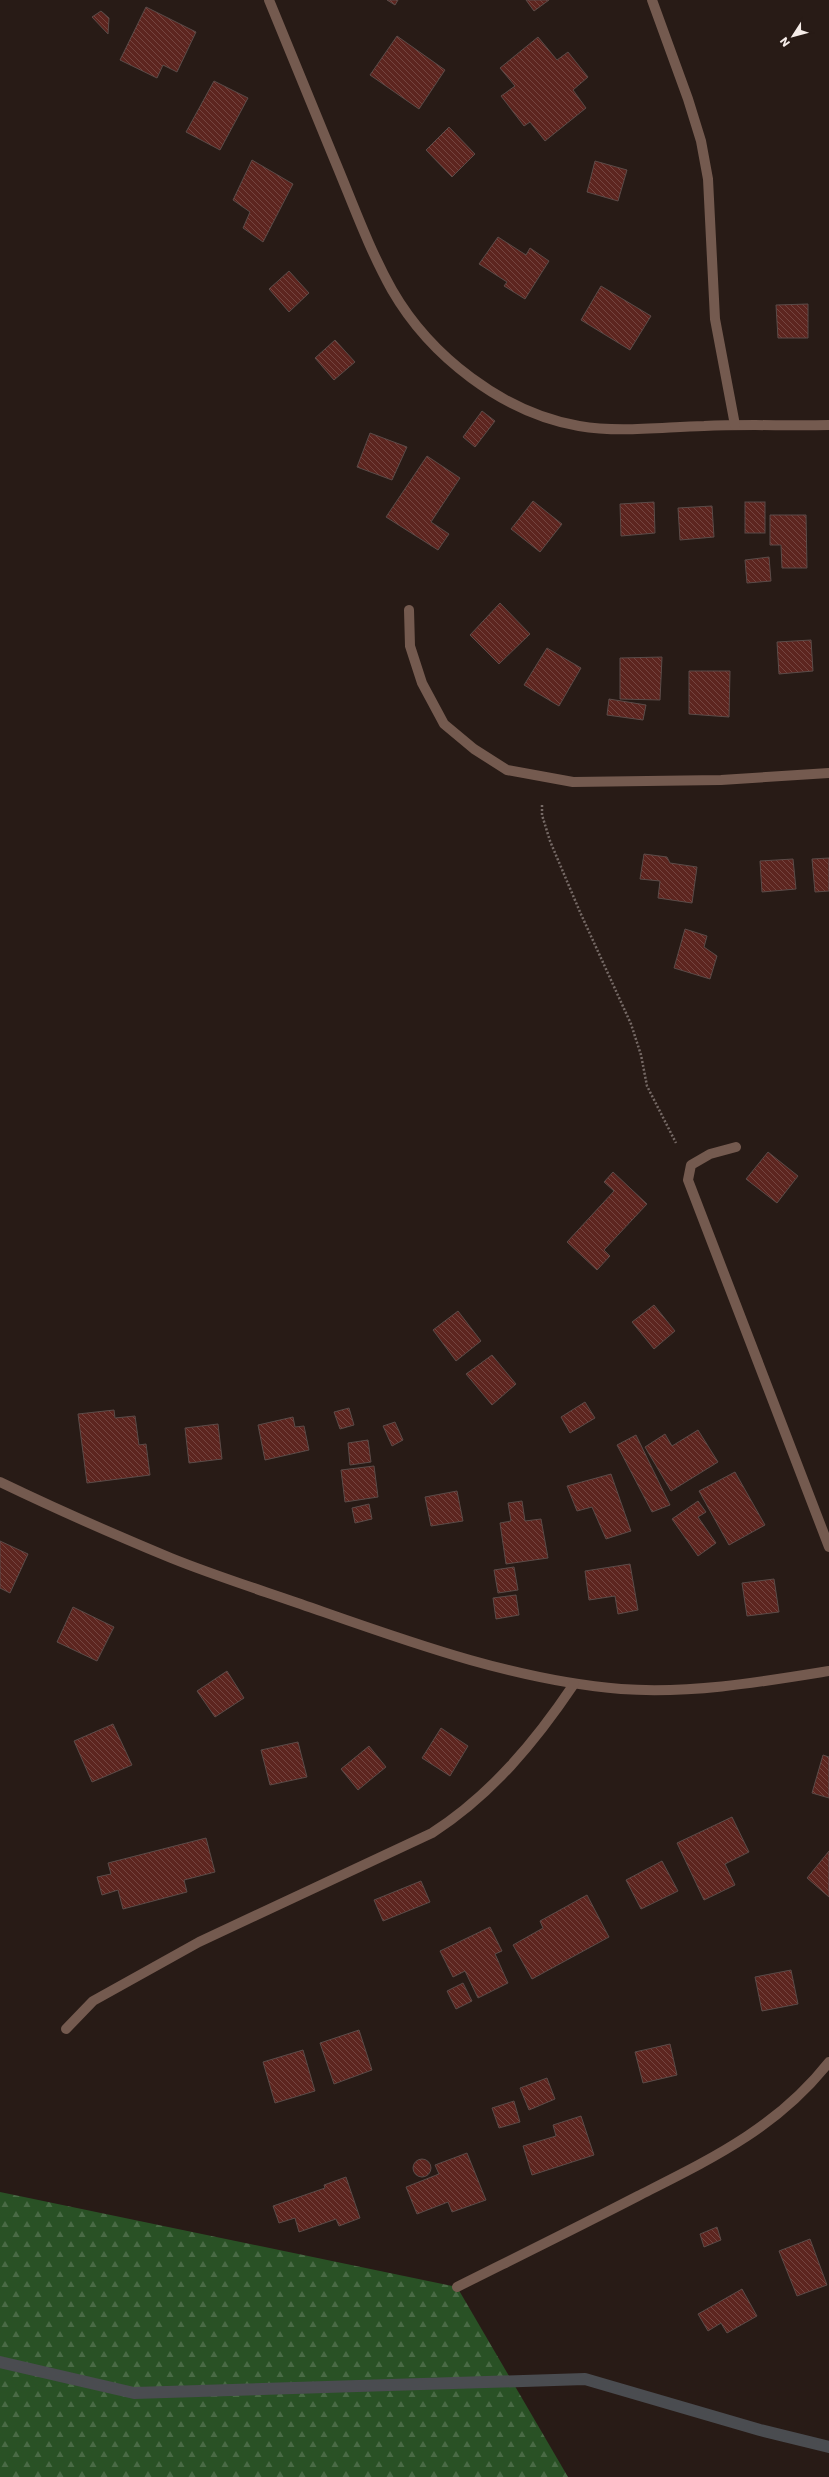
<svg xmlns="http://www.w3.org/2000/svg" width="829" height="2477" viewBox="0 0 829 2477" font-family="Poppins,sans-serif">
<style>
.forest{fill:url(#forest-firs)}
.lines{fill:none;stroke-linecap:round;stroke-linejoin:round}
.stream{stroke:#4a4c50;stroke-width:12}
.building{fill:url(#building-back-hatch);stroke:#5b4b48}
.path{stroke:#766a66;stroke-width:2.5;stroke-dasharray:2 2;stroke-linecap:butt}
.minor{stroke:#745a4f;stroke-width:10}
</style>
<defs>
<pattern id="forest-firs" width="22" height="20" patternUnits="userSpaceOnUse"><rect width="22" height="20" fill="#295125"/><path d="M5 1l3.5 6h-7zM16 11l3.5 6h-7z" fill="#496a45"/></pattern>
<pattern id="building-back-hatch" width="6" height="6" patternUnits="userSpaceOnUse"><rect width="6" height="6" fill="#5d251f"/><path d="M-1 5l2 2M0 0l6 6M5-1l2 2" fill="none" stroke="#754540"/></pattern>
</defs>
<rect width="100%" height="100%" fill="#281b16"/>
<polygon class="forest" points="0,2192 457,2287 568,2477 0,2477"/>
<g class="lines">
<polyline class="stream" points="0,2362 134,2393 585,2379 760,2430 829,2447"/>
</g>
<g class="building">
<polygon points="387,0 398,0 395,5"/>
<polygon points="526,0 549,0 534,11"/>
<polygon points="146,7 196,32 177,72 163,65 157,78 120,60"/>
<polygon points="101,11 109,18 108,34 92,17"/>
<polygon points="397,36 445,70 419,109 370,75"/>
<polygon points="538,37 557,60 568,52 588,77 573,90 586,108 545,141 530,122 524,126 501,96 515,86 500,68"/>
<polygon points="214,81 248,98 220,150 186,132"/>
<polygon points="449,127 475,154 452,177 426,150"/>
<polygon points="252,160 293,184 263,242 243,228 250,212 233,200"/>
<polygon points="595,161 627,170 618,201 587,192"/>
<polygon points="498,237 526,255 530,248 549,261 525,299 504,286 507,282 479,264"/>
<polygon points="289,271 309,293 289,312 269,289"/>
<polygon points="601,286 651,316 630,350 581,320"/>
<polygon points="808,304 808,338 778,338 776,305"/>
<polygon points="335,340 355,362 334,380 315,358"/>
<polygon points="482,411 495,421 475,447 463,437"/>
<polygon points="370,433 407,447 392,480 357,467"/>
<polygon points="427,456 460,478 431,522 449,534 438,550 386,517"/>
<polygon points="533,501 562,524 540,552 511,529"/>
<polygon points="654,502 655,533 621,536 620,504"/>
<rect x="745" y="502" width="20" height="31"/>
<polygon points="712,506 714,537 680,540 678,508"/>
<polygon points="770,515 806,515 807,568 782,568 781,545 770,545"/>
<polygon points="769,557 771,581 747,583 745,560"/>
<polygon points="500,603 530,634 499,664 470,635"/>
<polygon points="811,640 813,671 779,674 777,642"/>
<polygon points="547,648 581,668 559,706 524,685"/>
<polygon points="662,657 660,700 620,699 620,658"/>
<polygon points="689,671 730,671 729,717 689,714"/>
<polygon points="609,699 646,705 643,720 607,715"/>
<polygon points="644,854 667,857 670,863 697,867 692,903 658,898 660,881 640,879"/>
<polygon points="829,858 829,891 815,892 812,859"/>
<polygon points="793,859 796,889 762,892 760,861"/>
<polygon points="685,929 707,936 704,947 717,956 710,979 674,968"/>
<polygon points="768,1152 798,1176 777,1203 746,1179"/>
<polygon points="613,1172 647,1204 604,1250 610,1256 597,1270 567,1242 614,1191 604,1182"/>
<polygon points="654,1305 675,1331 654,1349 632,1322"/>
<polygon points="458,1311 481,1341 456,1361 433,1330"/>
<polygon points="492,1355 516,1384 492,1405 466,1374"/>
<polygon points="585,1402 595,1418 570,1433 561,1417"/>
<polygon points="349,1408 354,1425 340,1429 334,1412"/>
<polygon points="114,1410 115,1418 135,1416 139,1445 146,1444 150,1475 87,1483 78,1414"/>
<polygon points="293,1417 295,1427 304,1426 309,1450 265,1460 258,1425"/>
<polygon points="395,1422 403,1440 392,1446 383,1426"/>
<polygon points="218,1424 222,1459 189,1463 185,1428"/>
<polygon points="698,1430 718,1462 671,1491 645,1447 665,1434 672,1446"/>
<polygon points="636,1435 670,1505 652,1512 617,1445"/>
<polygon points="368,1440 371,1462 350,1465 348,1443"/>
<polygon points="374,1466 378,1497 345,1502 341,1470"/>
<polygon points="735,1472 765,1525 729,1545 699,1491"/>
<polygon points="611,1474 631,1531 606,1539 592,1507 577,1511 567,1486"/>
<polygon points="457,1491 463,1521 431,1526 425,1497"/>
<polygon points="522,1501 525,1521 541,1519 548,1558 506,1564 500,1523 511,1521 508,1503"/>
<polygon points="698,1501 706,1512 698,1517 716,1543 698,1556 672,1519"/>
<polygon points="369,1504 372,1519 355,1523 352,1508"/>
<polygon points="0,1541 28,1554 10,1593 0,1588"/>
<polygon points="630,1564 638,1610 618,1614 615,1596 589,1600 585,1571"/>
<polygon points="514,1567 518,1590 498,1593 494,1570"/>
<polygon points="774,1579 779,1612 747,1616 742,1583"/>
<polygon points="516,1595 519,1615 496,1619 493,1598"/>
<polygon points="73,1607 114,1627 97,1661 57,1642"/>
<polygon points="227,1671 244,1698 215,1717 197,1691"/>
<polygon points="113,1724 132,1765 92,1782 74,1741"/>
<polygon points="441,1728 468,1746 450,1776 422,1758"/>
<polygon points="298,1742 307,1777 270,1785 261,1750"/>
<polygon points="369,1746 386,1767 358,1790 341,1769"/>
<polygon points="823,1755 829,1757 829,1798 812,1793"/>
<polygon points="732,1817 749,1852 725,1864 735,1885 704,1900 677,1843"/>
<polygon points="206,1838 215,1872 184,1880 187,1892 123,1909 118,1890 102,1895 97,1877 111,1874 108,1863"/>
<polygon points="829,1851 829,1897 807,1878"/>
<polygon points="662,1861 678,1891 641,1909 626,1880"/>
<polygon points="421,1881 430,1902 383,1921 374,1900"/>
<polygon points="587,1895 609,1937 532,1979 513,1945 543,1928 540,1921"/>
<polygon points="490,1927 502,1951 495,1954 508,1983 478,1998 465,1971 453,1977 440,1951"/>
<polygon points="791,1970 798,2004 762,2011 755,1977"/>
<polygon points="463,1983 472,2001 456,2009 447,1991"/>
<polygon points="359,2030 372,2070 334,2084 320,2043"/>
<polygon points="670,2044 677,2075 643,2083 635,2052"/>
<polygon points="303,2050 315,2091 275,2103 263,2062"/>
<polygon points="547,2078 555,2099 529,2110 520,2088"/>
<polygon points="514,2101 520,2122 499,2128 492,2108"/>
<polygon points="581,2116 594,2155 532,2175 523,2146 556,2136 553,2125"/>
<polygon points="467,2153 486,2200 452,2212 448,2202 417,2214 406,2187 439,2174 435,2165"/>
<circle cx="422" cy="2168" r="9"/>
<polygon points="346,2177 360,2218 339,2226 336,2219 299,2232 295,2218 279,2223 273,2206 325,2188 324,2185"/>
<polygon points="717,2227 721,2240 704,2247 700,2234"/>
<polygon points="810,2239 827,2285 797,2296 779,2251"/>
<polygon points="742,2289 757,2316 727,2333 721,2323 708,2331 698,2314"/>
</g>
<g class="lines">
<polyline class="path" points="542,805 542,815 550,841 580,912 631,1024 641,1055 647,1086 676,1143"/>
<g class="minor">
<path d="M269 0C291 54 313 107 335 161 353 204 369 249 392 290 430 356 503 413 579 426 619 433 663 427 704 426 746 424 787 426 829 425"/>
<polyline points="652,0 688,99 701,141 708,179 715,319 735,425"/>
<polyline points="409,610 410,646 422,683 444,724 474,749 507,770 573,782 721,780 829,773"/>
<polyline points="736,1147 710,1154 691,1165 688,1180 829,1547"/>
<path d="M0 1482C56 1509 113 1534 171 1558 218 1577 267 1592 315 1609 412 1643 518 1681 621 1689 691 1694 761 1682 829 1671"/>
<path d="M66 2029 93 2001 199 1942 432 1833C491 1795 535 1742 574 1684"/>
<path d="M457 2287C517 2257 578 2227 638 2196 711 2159 777 2128 829 2062"/>
</g>
</g>
<g transform="translate(793 36) rotate(234)" stroke="#281b16" stroke-width="3" paint-order="stroke">
<path d="M0-3L7 15L0 10L-7 15Z" fill="#f5ece8"/>
<text y="-6" font-size="11" font-weight="bold" text-anchor="middle" fill="#f5ece8">N</text>
</g>
</svg>
